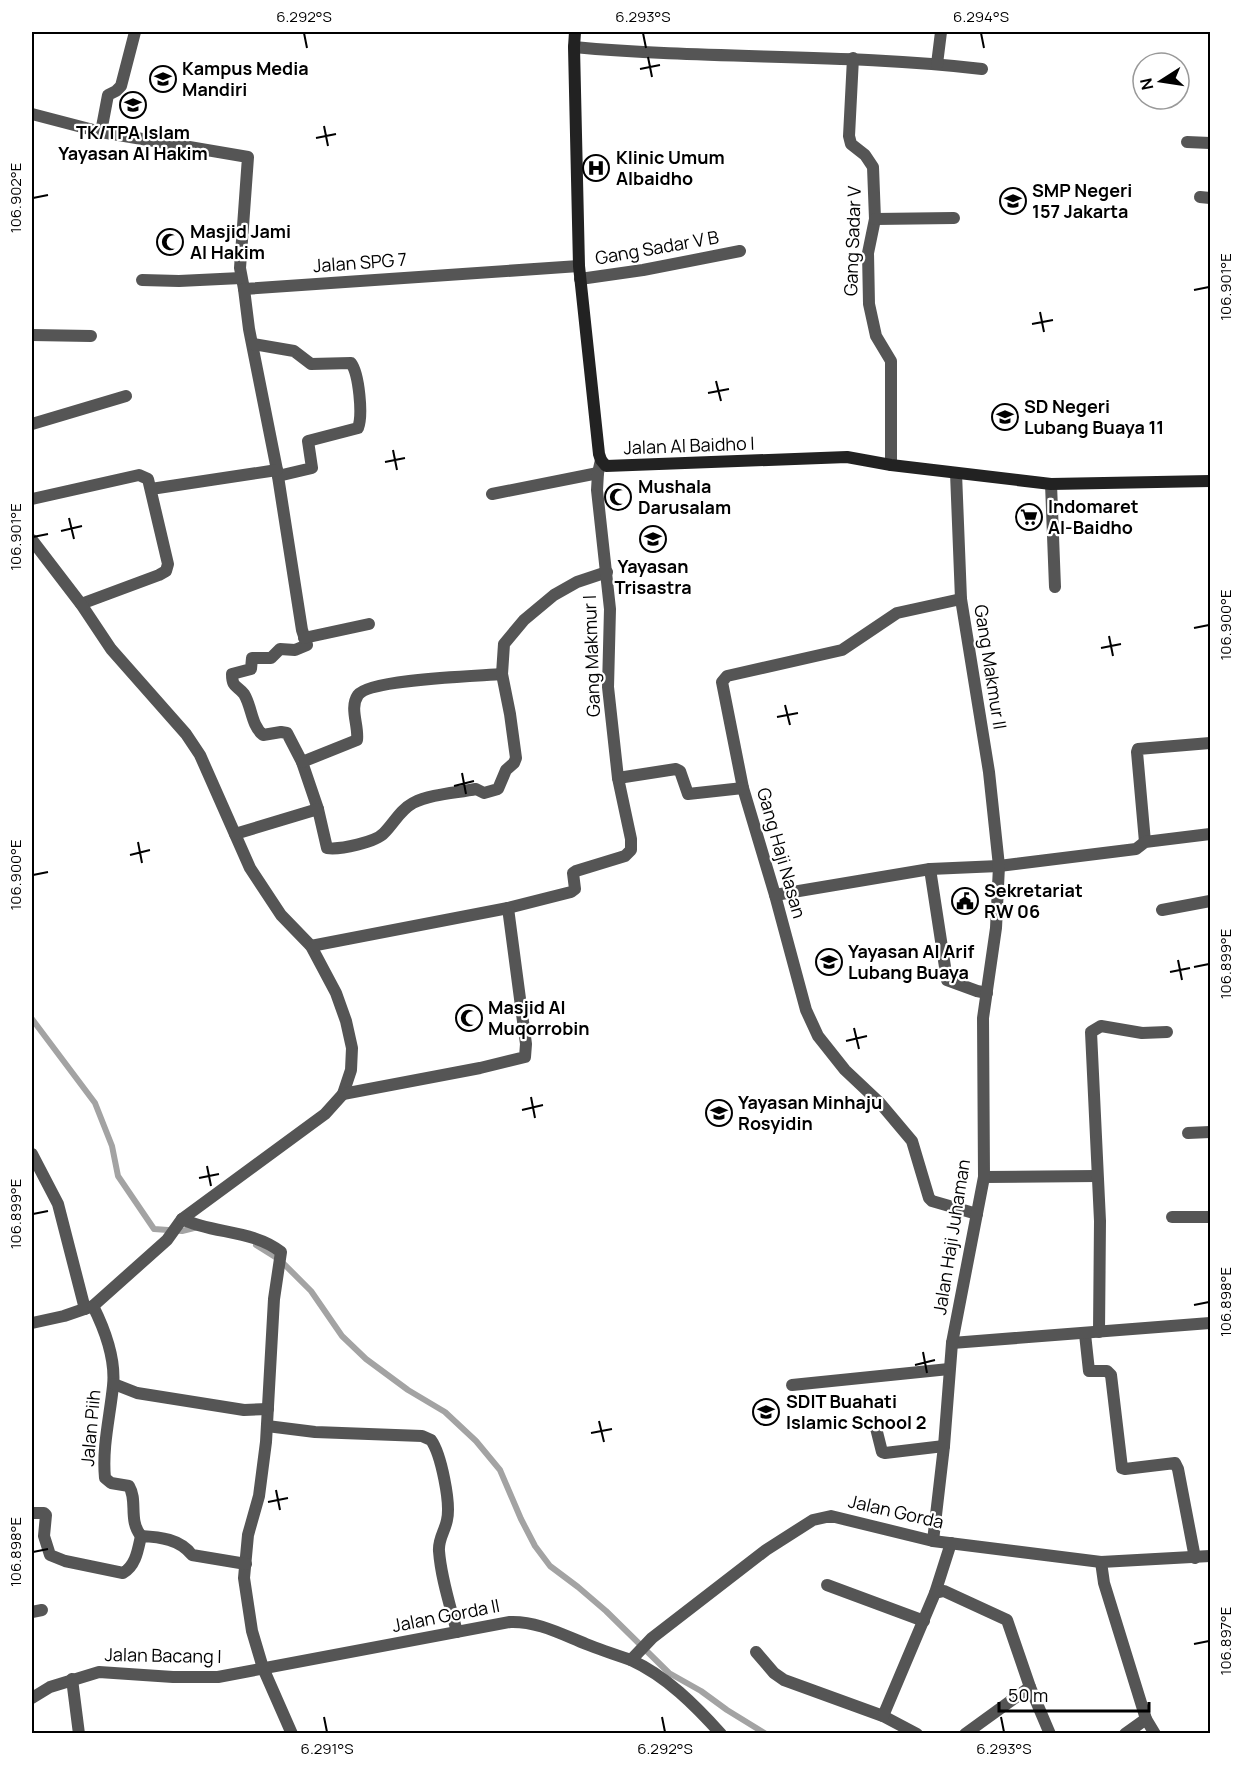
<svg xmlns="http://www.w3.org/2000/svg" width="1242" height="1765" viewBox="0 0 1242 1765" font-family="Manrope,sans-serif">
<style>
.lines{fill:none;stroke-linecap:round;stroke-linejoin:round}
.stream{stroke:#a3a3a3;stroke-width:6}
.street{stroke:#555;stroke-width:12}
.secondary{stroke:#222;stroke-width:12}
.ticks{fill:none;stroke:#000;stroke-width:2}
.labels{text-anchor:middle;stroke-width:4.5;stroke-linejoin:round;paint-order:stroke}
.poi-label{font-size:18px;font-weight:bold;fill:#000;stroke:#fff;text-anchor:start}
.street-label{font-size:18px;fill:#000;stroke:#fff}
.neatline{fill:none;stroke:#000;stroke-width:2}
.ticks-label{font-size:15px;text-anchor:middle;fill:#000}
</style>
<rect width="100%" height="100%" fill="#fff"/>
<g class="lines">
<g class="stream">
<polyline points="32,1019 95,1103 112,1146 118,1176 154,1229 182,1231 198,1227"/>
<polyline points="256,1245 280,1260 311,1291 342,1336 366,1359 408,1390 445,1412 476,1441 500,1470 521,1519 535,1546 550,1566 578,1587 606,1611 669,1673 701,1691 727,1710 766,1734"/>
</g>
<g class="street">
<path d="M574 47C710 60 846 53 982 69"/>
<polyline points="853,58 849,136 851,144 865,155 873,167 875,219 868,253 869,304 876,336 891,361 891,465"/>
<polyline points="937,64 941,32"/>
<polyline points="32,114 101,132 248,157 240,268 244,289 579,266"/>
<polyline points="101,132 108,95 116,91 121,86 135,32"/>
<polyline points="1187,142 1210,143"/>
<polyline points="1200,197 1210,198"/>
<polyline points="875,219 954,218"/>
<polyline points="580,279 643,270 740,251"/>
<polyline points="142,280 179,281 241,278"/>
<path d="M244 289 249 329 277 470 302 630 307 645 295 650 280 649 271 658H252L251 669 232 674C232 688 237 685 244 694 252 707 251 725 263 735L281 732 287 733 302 762 318 809"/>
<polyline points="32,335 91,336"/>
<path d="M253 344 294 351 311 364 351 363C359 374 363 415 358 428L308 441 312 468 278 476"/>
<polyline points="32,424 126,396"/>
<polyline points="1051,484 1055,587"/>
<polyline points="151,489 277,470"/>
<polyline points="492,494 598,473"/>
<polyline points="32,499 139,475 148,479 168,564 166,571 159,575 81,604"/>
<polyline points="32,540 81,604 111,649 186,734 200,755 250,868 281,915 311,946 336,993 346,1021 352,1048 351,1070 343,1094 325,1114 182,1219 167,1240 93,1306 64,1316 32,1323"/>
<polyline points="961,599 897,613 842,650 727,676 722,682 743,788 775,895 806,1010 818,1036 845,1070 880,1103 912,1141 929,1198 932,1201 977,1214"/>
<polyline points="304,638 369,624"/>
<path d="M302 762 357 740C359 726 349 708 358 695 369 679 478 676 502 674"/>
<polyline points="618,778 676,769 680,771 688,794 743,788"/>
<path d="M235 834 318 809 327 848C340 850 376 842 384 833 394 823 400 810 413 803 431 794 456 793 476 789L484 793 498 789 506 770 514 763 516 758 510 714 502 674 504 644 524 620 554 595 577 582 607 572"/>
<polyline points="1145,842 1137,752 1138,749 1210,743"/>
<polyline points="930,869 947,980 977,991 987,993"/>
<polyline points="775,895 930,869 999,866 1136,849 1145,842 1210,834"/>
<polyline points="1162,910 1210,901"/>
<polyline points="311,946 508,908 571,892 575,889 573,873 576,871 625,856 631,850 631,839 618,778 608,687 610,609 597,490 598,473 601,460"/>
<polyline points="343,1094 480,1068 525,1057 526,1044 508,908"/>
<polyline points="1188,1133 1210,1132"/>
<polyline points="32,1154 58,1204 85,1309"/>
<polyline points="984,1177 1097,1176"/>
<polyline points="1172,1217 1210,1217"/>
<path d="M182 1219C213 1234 254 1230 281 1252L274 1299 266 1442 259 1496 248 1535 244 1578 252 1631 263 1668 292 1734"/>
<path d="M93 1306C105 1330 116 1358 113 1386 110 1416 102 1447 105 1478L111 1483 129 1486C138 1501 128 1520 141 1536"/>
<polyline points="1099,1332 1100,1221 1091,1032 1101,1026 1142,1033 1167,1032"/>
<polyline points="1085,1334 1089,1371 1107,1371 1111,1375 1122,1468 1125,1469 1175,1463 1178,1469 1195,1558"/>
<polyline points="952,1343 1210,1323"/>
<polyline points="114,1384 137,1393 244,1410 268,1409"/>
<polyline points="792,1385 949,1369"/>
<path d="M267 1426 315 1432 422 1436 431 1440C441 1454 451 1503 447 1520 445 1531 438 1539 439 1551 441 1578 450 1605 457 1632"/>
<polyline points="876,1428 882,1452 885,1453 944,1446"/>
<path d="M32 1513H44L46 1515 44 1536 50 1555 65 1561 123 1573C136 1566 138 1549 141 1536 160 1537 180 1539 192 1555L246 1564"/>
<polyline points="933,1541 944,1446 952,1343 984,1177 983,1018 996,928 999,866 989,772 961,599 956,473"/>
<polyline points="1101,1562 1104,1583 1146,1719 1155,1734"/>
<polyline points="827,1585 924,1621"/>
<polyline points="935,1593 951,1543"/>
<polyline points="32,1612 42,1610"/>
<polyline points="756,1652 774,1673 784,1680 883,1716 917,1734"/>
<polyline points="72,1679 79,1734"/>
<path d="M32 1698 50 1687 99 1672 173 1677H218L510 1622C537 1621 561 1634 586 1644 601 1650 616 1655 631 1660"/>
<polyline points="883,1716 935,1593 944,1591 1007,1620 1030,1687 1050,1734"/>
<path d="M721 1734C695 1705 666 1676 631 1660L652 1638 766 1550 813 1520 831 1516 933 1541 1101 1562 1210 1556"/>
<polyline points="965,1734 1030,1687"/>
<polyline points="1125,1734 1146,1719"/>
</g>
<polyline class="secondary" points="575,32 574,47 579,266 599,454 601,460 606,466 847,457 891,465 1051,484 1210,481"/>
</g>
<path class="ticks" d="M304 33 307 48M643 33 646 48M981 33 984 48M648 57 652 77M640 69 660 65M324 126 328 146M316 138 336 134M33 198 48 195M1194 290 1209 287M1040 312 1044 332M1032 324 1053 320M716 381 721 401M708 393 729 389M393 450 397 470M385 462 405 458M69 518 74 539M61 531 82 526M33 537 48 534M1194 628 1209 625M1109 636 1113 656M1101 648 1121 644M785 705 790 725M777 717 798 713M462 773 466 794M454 786 474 781M138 842 142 863M130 855 150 850M33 875 48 872M1178 960 1182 980M1194 967 1209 964M1170 972 1190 968M854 1028 859 1049M846 1041 867 1036M531 1097 535 1118M522 1110 543 1105M207 1166 211 1186M199 1178 219 1174M33 1214 48 1211M1194 1305 1209 1302M923 1352 927 1373M915 1365 935 1360M599 1421 604 1442M591 1433 612 1429M276 1490 280 1510M268 1502 288 1498M33 1552 48 1549M1194 1644 1209 1641M324 1717 327 1732M662 1717 665 1732M1001 1717 1004 1732"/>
<defs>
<symbol id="university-ring" viewBox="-11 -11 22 22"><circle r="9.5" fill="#fff" stroke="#000" stroke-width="1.5"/><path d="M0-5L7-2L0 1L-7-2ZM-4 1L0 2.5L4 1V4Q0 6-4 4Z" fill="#000"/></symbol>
<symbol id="school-ring" viewBox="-11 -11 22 22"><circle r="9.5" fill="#fff" stroke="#000" stroke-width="1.5"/><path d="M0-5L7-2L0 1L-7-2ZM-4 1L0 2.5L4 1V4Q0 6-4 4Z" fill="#000"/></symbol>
<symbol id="hospital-ring" viewBox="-11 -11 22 22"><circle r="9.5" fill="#fff" stroke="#000" stroke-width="1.5"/><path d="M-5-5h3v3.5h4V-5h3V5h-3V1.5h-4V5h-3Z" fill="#000"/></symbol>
<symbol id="mosque-ring" viewBox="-11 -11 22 22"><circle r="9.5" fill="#fff" stroke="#000" stroke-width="1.5"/><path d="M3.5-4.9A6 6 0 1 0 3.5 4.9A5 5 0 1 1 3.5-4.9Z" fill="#000"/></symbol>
<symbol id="supermarket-ring" viewBox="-11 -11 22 22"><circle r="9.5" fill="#fff" stroke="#000" stroke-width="1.5"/><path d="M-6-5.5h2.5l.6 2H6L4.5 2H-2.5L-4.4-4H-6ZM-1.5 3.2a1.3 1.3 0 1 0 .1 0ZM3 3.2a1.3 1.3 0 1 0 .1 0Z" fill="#000"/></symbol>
<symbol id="civic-ring" viewBox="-11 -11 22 22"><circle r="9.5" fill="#fff" stroke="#000" stroke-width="1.5"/><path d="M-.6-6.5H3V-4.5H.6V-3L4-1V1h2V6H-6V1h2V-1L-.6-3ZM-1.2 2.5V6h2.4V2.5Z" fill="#000"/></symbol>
</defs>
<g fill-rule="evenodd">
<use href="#university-ring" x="148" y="64" width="30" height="30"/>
<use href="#school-ring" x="118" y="90" width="30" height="30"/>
<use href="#hospital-ring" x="581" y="153" width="30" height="30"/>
<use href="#school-ring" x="998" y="186" width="30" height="30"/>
<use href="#mosque-ring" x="155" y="227" width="30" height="30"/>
<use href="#school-ring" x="990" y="402" width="30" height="30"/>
<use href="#mosque-ring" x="603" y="482" width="30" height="30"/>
<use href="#supermarket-ring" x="1014" y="502" width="30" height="30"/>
<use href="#school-ring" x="638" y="524" width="30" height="30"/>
<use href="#civic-ring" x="950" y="886" width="30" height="30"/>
<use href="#school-ring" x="814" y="947" width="30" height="30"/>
<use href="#mosque-ring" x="454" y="1003" width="30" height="30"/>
<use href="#school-ring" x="704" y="1098" width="30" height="30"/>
<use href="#school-ring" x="751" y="1397" width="30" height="30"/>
</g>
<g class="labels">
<g class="poi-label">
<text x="182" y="75">Kampus Media<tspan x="182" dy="21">Mandiri</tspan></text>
<text x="133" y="139" text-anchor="middle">TK/TPA Islam<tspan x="133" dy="21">Yayasan Al Hakim</tspan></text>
<text x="616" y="164">Klinic Umum<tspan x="616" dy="21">Albaidho</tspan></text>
<text x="1032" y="197">SMP Negeri<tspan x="1032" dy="21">157 Jakarta</tspan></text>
<text x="190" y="238">Masjid Jami<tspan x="190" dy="21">Al Hakim</tspan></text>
<text x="1024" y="413">SD Negeri<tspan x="1024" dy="21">Lubang Buaya 11</tspan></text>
<text x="638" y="493">Mushala<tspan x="638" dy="21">Darusalam</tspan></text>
<text x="1048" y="513">Indomaret<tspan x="1048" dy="21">Al-Baidho</tspan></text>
<text x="653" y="573" text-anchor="middle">Yayasan<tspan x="653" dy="21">Trisastra</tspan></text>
<text x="984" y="897">Sekretariat<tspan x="984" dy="21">RW 06</tspan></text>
<text x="848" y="958">Yayasan Al Arif<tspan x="848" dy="21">Lubang Buaya</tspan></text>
<text x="488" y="1014">Masjid Al<tspan x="488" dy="21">Muqorrobin</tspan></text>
<text x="738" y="1109">Yayasan Minhaju<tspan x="738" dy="21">Rosyidin</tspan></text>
<text x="786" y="1408">SDIT Buahati<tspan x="786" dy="21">Islamic School 2</tspan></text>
</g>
<g class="street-label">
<text transform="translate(853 241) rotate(-88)" y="6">Gang Sadar V</text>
<text transform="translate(657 248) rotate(-10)" y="6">Gang Sadar V B</text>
<text transform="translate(360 263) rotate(-4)" y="6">Jalan SPG 7</text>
<text transform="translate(689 446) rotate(-2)" y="6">Jalan Al Baidho I</text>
<text transform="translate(592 656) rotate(-92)" y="6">Gang Makmur I</text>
<text transform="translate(990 667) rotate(81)" y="6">Gang Makmur II</text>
<text transform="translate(781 853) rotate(74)" y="6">Gang Haji Nasan</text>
<text transform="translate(952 1237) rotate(-81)" y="6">Jalan Haji Juhaman</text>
<text transform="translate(91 1428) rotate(-85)" y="6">Jalan Piih</text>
<text transform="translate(896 1512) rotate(13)" y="6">Jalan Gorda</text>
<text transform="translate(446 1616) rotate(-11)" y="6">Jalan Gorda II</text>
<text transform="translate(163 1656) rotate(1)" y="6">Jalan Bacang I</text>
</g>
</g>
<rect width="1242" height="1765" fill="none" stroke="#ffffff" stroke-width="66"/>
<g transform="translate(1161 81) rotate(258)"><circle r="28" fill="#ffffff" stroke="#999999" stroke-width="1.5"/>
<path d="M0-4.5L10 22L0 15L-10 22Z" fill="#000000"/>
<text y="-9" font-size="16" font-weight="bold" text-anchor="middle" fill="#000000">N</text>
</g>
<path d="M999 1702v9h150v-9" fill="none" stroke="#000000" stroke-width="3"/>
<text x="1008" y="1702" font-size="18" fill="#000000" stroke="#ffffff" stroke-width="4.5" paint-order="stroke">50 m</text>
<rect x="33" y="33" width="1176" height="1699" class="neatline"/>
<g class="ticks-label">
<text x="304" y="22">6.292°S</text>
<text x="643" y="22">6.293°S</text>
<text x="981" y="22">6.294°S</text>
<text transform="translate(16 198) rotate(-90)" y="5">106.902°E</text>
<text transform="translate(1226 287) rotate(-90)" y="5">106.901°E</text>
<text transform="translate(16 537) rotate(-90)" y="5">106.901°E</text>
<text transform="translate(1226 625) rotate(-90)" y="5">106.900°E</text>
<text transform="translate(16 875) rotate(-90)" y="5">106.900°E</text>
<text transform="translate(1226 964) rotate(-90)" y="5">106.899°E</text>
<text transform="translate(16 1214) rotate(-90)" y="5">106.899°E</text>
<text transform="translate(1226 1302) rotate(-90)" y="5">106.898°E</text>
<text transform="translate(16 1552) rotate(-90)" y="5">106.898°E</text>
<text transform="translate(1226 1641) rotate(-90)" y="5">106.897°E</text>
<text x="327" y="1754">6.291°S</text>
<text x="665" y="1754">6.292°S</text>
<text x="1004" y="1754">6.293°S</text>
</g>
</svg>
